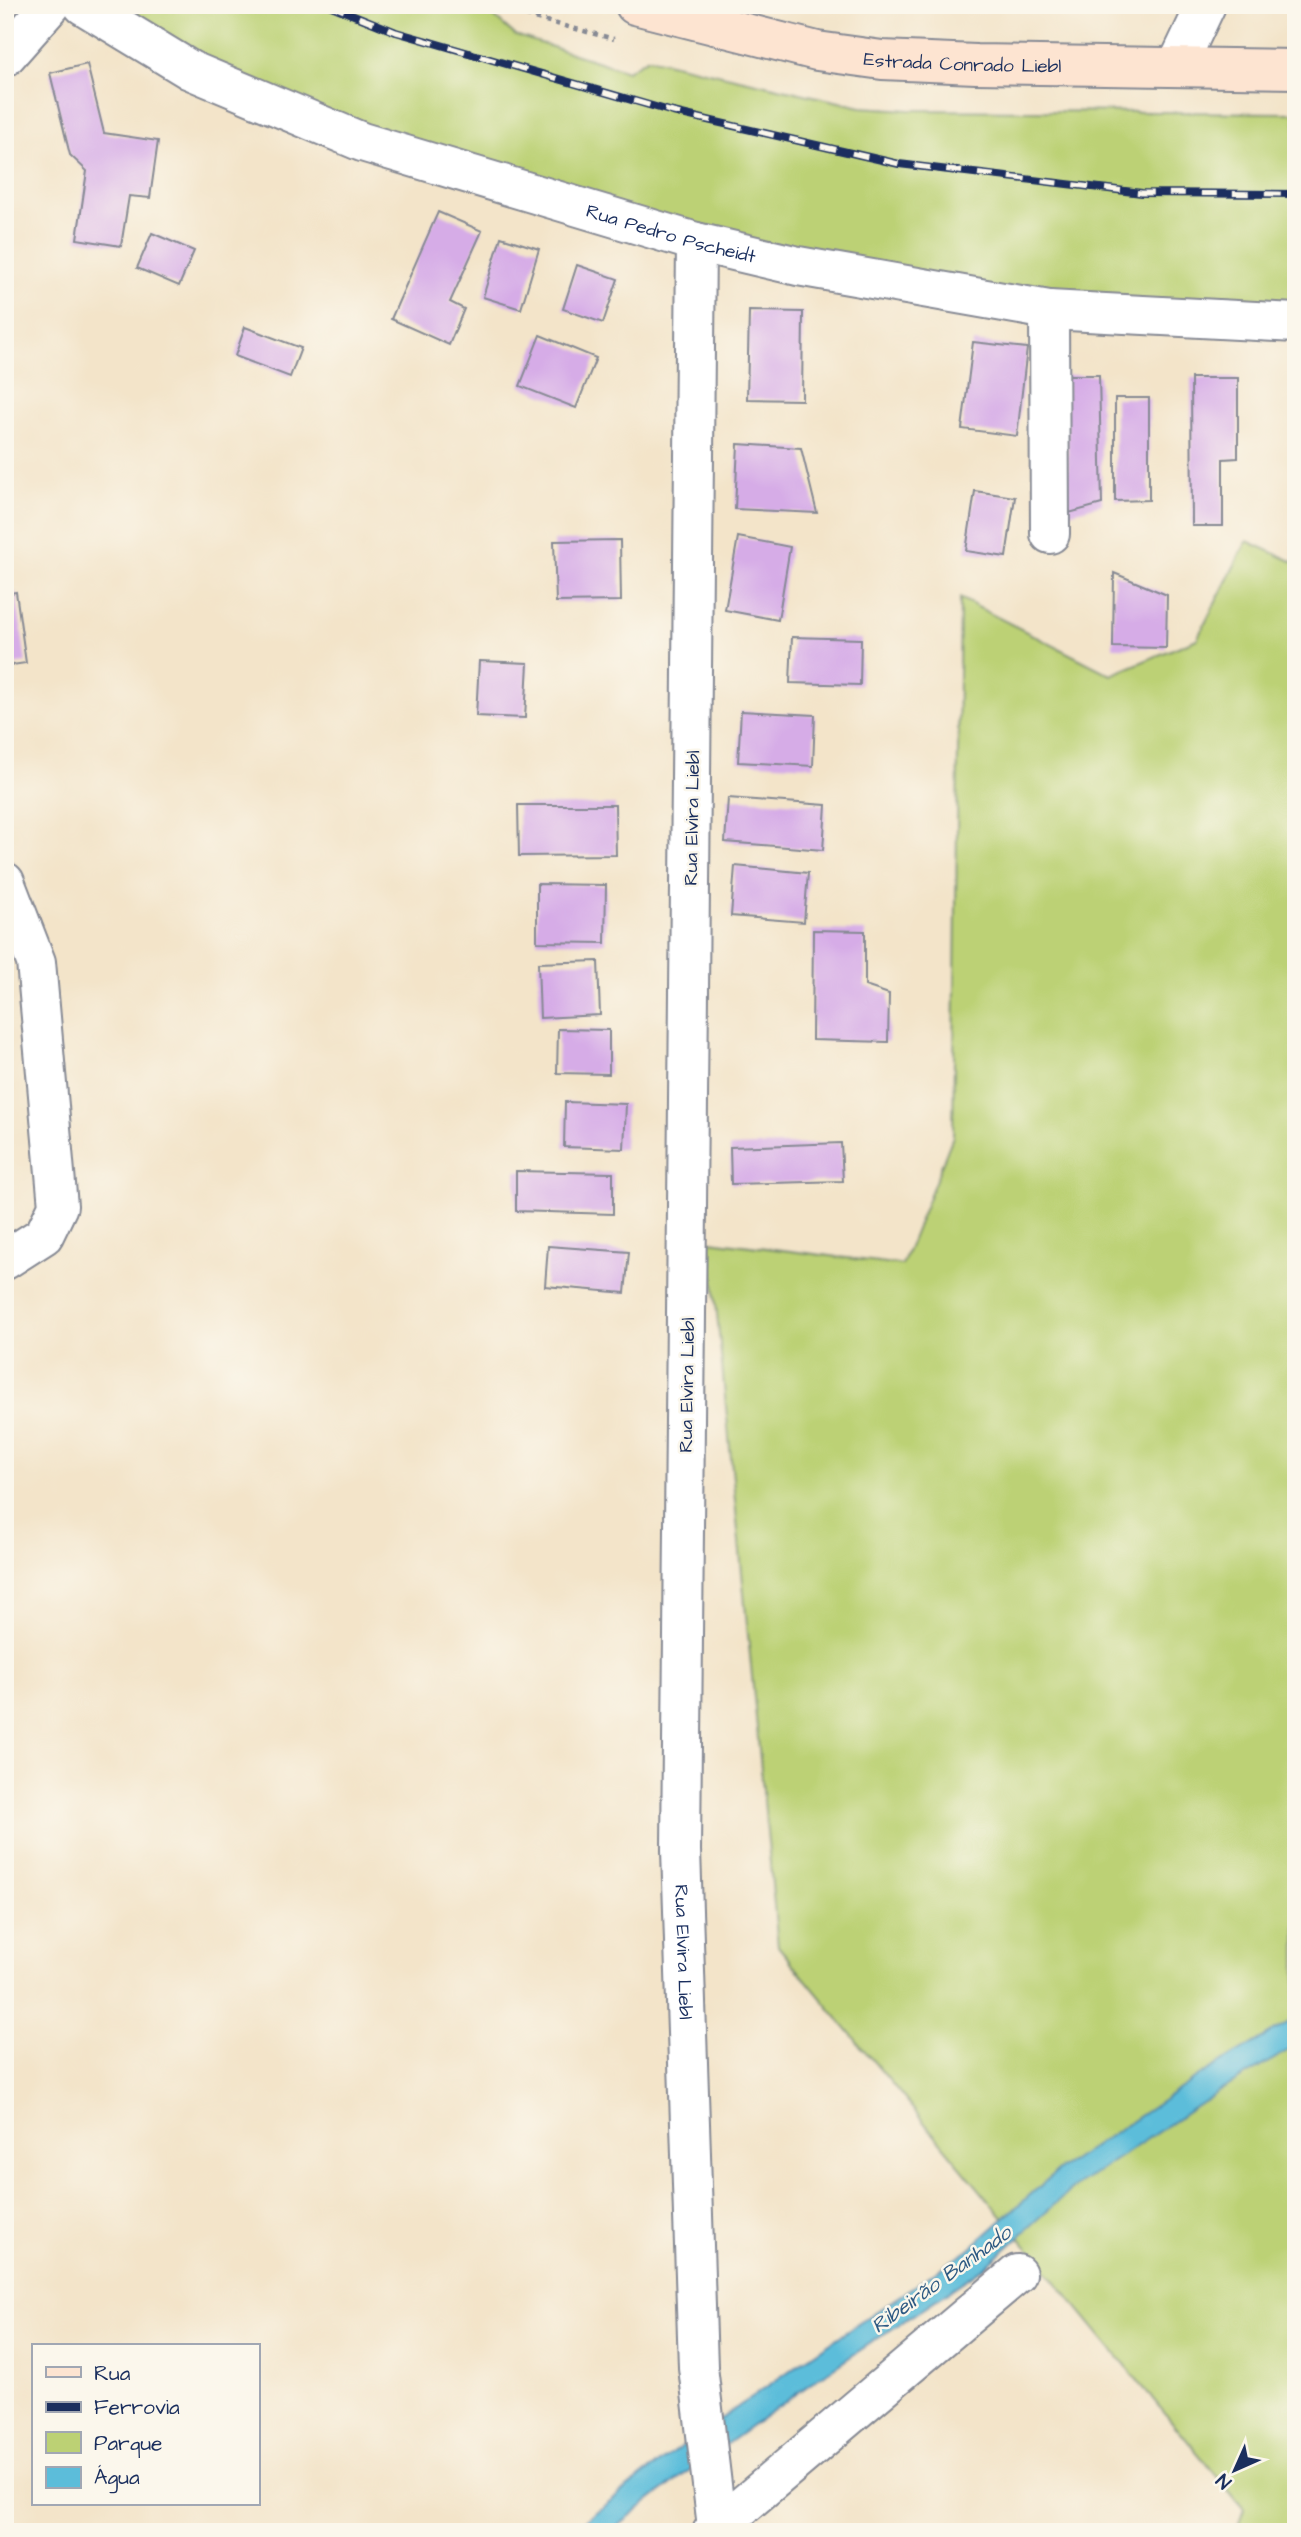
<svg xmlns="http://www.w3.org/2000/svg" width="1301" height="2537" viewBox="0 0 1301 2537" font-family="'Architects Daughter',sans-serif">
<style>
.green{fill:#bcd174;stroke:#6c8069;stroke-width:2}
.water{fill:#5cbdda;stroke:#3c769c;stroke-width:2}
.building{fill:#d6ace7}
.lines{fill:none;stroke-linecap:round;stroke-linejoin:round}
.minor-casing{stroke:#878a94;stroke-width:42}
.tertiary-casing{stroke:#878a94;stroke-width:42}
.secondary-casing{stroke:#878a94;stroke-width:42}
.path{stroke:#878a94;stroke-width:4.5;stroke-dasharray:5 5;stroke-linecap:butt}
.minor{stroke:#fff;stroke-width:38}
.tertiary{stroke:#fff;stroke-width:38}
.secondary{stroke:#fde4d1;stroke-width:38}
.rail-casing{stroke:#1b2f5e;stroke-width:8}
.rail{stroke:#fbf7ec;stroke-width:5;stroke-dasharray:16;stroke-linecap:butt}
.labels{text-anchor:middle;stroke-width:5;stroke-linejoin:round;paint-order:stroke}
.street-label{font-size:19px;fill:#1b2f5e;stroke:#fbf7ec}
.water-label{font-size:21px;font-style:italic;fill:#2e5a83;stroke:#fbf7ec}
</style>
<rect width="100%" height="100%" fill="#fbf7ec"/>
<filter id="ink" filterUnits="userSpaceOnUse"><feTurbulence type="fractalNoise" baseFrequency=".0143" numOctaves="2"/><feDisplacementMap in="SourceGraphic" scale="14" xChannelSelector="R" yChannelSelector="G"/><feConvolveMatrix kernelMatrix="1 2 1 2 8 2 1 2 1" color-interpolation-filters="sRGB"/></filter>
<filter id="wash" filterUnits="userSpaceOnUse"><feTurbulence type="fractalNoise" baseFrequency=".00686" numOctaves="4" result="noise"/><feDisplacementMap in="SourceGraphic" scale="28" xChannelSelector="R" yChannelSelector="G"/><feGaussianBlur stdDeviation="1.57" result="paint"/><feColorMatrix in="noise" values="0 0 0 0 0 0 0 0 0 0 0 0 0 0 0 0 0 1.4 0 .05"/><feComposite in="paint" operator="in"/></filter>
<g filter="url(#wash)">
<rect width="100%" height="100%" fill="#f3e4c9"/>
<g class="green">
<polygon points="135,5 481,5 515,35 627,71 648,58 861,107 909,110 1296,113 1296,323 1049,310 456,171 137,36"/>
<polygon points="1247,541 1296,563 1296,2532 1236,2532 1244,2509 778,1946 710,1241 902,1265 953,1136 960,598 1111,675 1197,639"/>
</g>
<polygon class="water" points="1296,2018 1296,2046 1218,2092 1072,2189 985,2267 820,2377 690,2470 609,2532 570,2532 675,2451 806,2359 969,2249 1057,2171 1205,2072"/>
<g id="blocks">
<g class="building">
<polygon points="87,64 104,133 158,141 150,198 129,196 121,246 77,239 87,171 70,155 50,73"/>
<polygon points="438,212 482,231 450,302 464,309 449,345 391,319"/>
<polygon points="152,233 194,251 179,286 137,268"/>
<polygon points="501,237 539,249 521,309 483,297"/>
<polygon points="577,265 618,279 603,323 563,309"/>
<polygon points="749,311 803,312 802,400 747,399"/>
<polygon points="245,327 301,348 290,377 235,356"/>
<polygon points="540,335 596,358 576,408 520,386"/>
<polygon points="973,342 1027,348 1017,436 962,429"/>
<polygon points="1066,375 1099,375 1102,504 1069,513"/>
<polygon points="1191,378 1238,378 1238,458 1223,459 1223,526 1192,526"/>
<polygon points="1115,398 1149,398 1149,500 1115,501"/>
<polygon points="738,444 801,448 817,513 735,509"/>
<polygon points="975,491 1015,497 1006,557 966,551"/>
<polygon points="738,537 790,547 778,620 725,610"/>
<polygon points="620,540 621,601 556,602 554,541"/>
<polygon points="1114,573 1167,595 1166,648 1113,647"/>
<polygon points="16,592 26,663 5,666 5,594"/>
<polygon points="792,637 861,639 860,685 790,683"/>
<polygon points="479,661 528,663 525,718 476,716"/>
<polygon points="741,711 815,715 813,766 738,762"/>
<polygon points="728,798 826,805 823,850 725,842"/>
<polygon points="518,805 615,805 616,855 519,856"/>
<polygon points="735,866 808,873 804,922 731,916"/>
<polygon points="537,884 606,885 605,943 537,942"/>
<polygon points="813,930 865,931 865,986 889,994 888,1042 812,1040"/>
<polygon points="598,961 600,1015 540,1018 538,963"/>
<polygon points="558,1029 609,1030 609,1074 557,1073"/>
<polygon points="565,1102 626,1104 624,1149 564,1147"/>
<polygon points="841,1143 843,1181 731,1184 730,1147"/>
<polygon points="516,1171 613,1173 613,1214 516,1211"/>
<polygon points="548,1246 629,1252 625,1293 545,1286"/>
</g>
</g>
</g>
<g filter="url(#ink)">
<use href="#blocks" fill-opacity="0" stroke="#878a94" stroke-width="2"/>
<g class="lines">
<defs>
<g id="minor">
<path id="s1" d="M83 5 190 70 362 142 696 242 798 266 1049 310 1296 323"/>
<polyline points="1177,66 1206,5"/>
<path id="s2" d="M696 242 681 1850 698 2367 717 2527"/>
<polyline points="1049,310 1050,534"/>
<polyline points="5,882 36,962 58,1206 44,1235 5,1260"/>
<polyline points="712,2532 1017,2274"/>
</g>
<polyline id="tertiary" points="5,57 51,5"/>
<g id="secondary">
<path id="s3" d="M635 5 817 51 882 60 976 64 1296 69"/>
</g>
</defs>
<use href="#minor" class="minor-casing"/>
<use href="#tertiary" class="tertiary-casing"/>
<use href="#secondary" class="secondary-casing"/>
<polyline class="path" points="509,5 519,14 614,39"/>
<use href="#minor" class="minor"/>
<use href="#tertiary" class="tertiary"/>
<use href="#secondary" class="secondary"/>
<defs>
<polyline id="rail" points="329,5 396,32 673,112 899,164 1142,193 1296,194"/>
</defs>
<use href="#rail" class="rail-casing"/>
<use href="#rail" class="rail"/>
</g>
</g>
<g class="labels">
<g class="street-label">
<text dy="7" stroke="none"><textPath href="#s3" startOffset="334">Estrada Conrado Liebl</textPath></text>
<text dy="7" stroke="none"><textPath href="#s1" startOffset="634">Rua Pedro Pscheidt</textPath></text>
<text transform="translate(691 818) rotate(-89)" y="7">Rua Elvira Liebl</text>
<text transform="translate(686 1385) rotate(-89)" y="7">Rua Elvira Liebl</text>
<text dy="7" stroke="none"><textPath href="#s2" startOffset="1710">Rua Elvira Liebl</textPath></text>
</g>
<g class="water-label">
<text transform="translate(941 2279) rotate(-36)" y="7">Ribeirão Banhado</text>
</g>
</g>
<rect width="1301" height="2537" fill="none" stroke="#fbf7ec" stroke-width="28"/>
<rect x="32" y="2344" width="228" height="161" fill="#fbf7ec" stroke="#a1a7b3" stroke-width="2"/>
<rect x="46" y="2367" width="35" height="10" fill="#fde4d1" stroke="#a1a7b3" stroke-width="2"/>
<text x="94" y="2380" font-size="21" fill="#1b2f5e">Rua</text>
<rect x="46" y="2402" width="35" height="10" fill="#1b2f5e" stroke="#a1a7b3" stroke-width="2"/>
<text x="94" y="2414" font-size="21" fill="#1b2f5e">Ferrovia</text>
<rect x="46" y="2432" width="35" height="21" fill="#bcd174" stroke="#a1a7b3" stroke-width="2"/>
<text x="94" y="2450" font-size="21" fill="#1b2f5e">Parque</text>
<rect x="46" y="2467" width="35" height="21" fill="#5cbdda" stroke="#a1a7b3" stroke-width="2"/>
<text x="94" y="2484" font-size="21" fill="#1b2f5e">Água</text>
<g transform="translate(1235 2470) rotate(225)" stroke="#fbf7ec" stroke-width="5" paint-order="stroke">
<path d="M0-5L12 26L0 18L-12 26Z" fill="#1b2f5e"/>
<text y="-10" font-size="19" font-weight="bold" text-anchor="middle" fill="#1b2f5e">N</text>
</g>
</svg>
